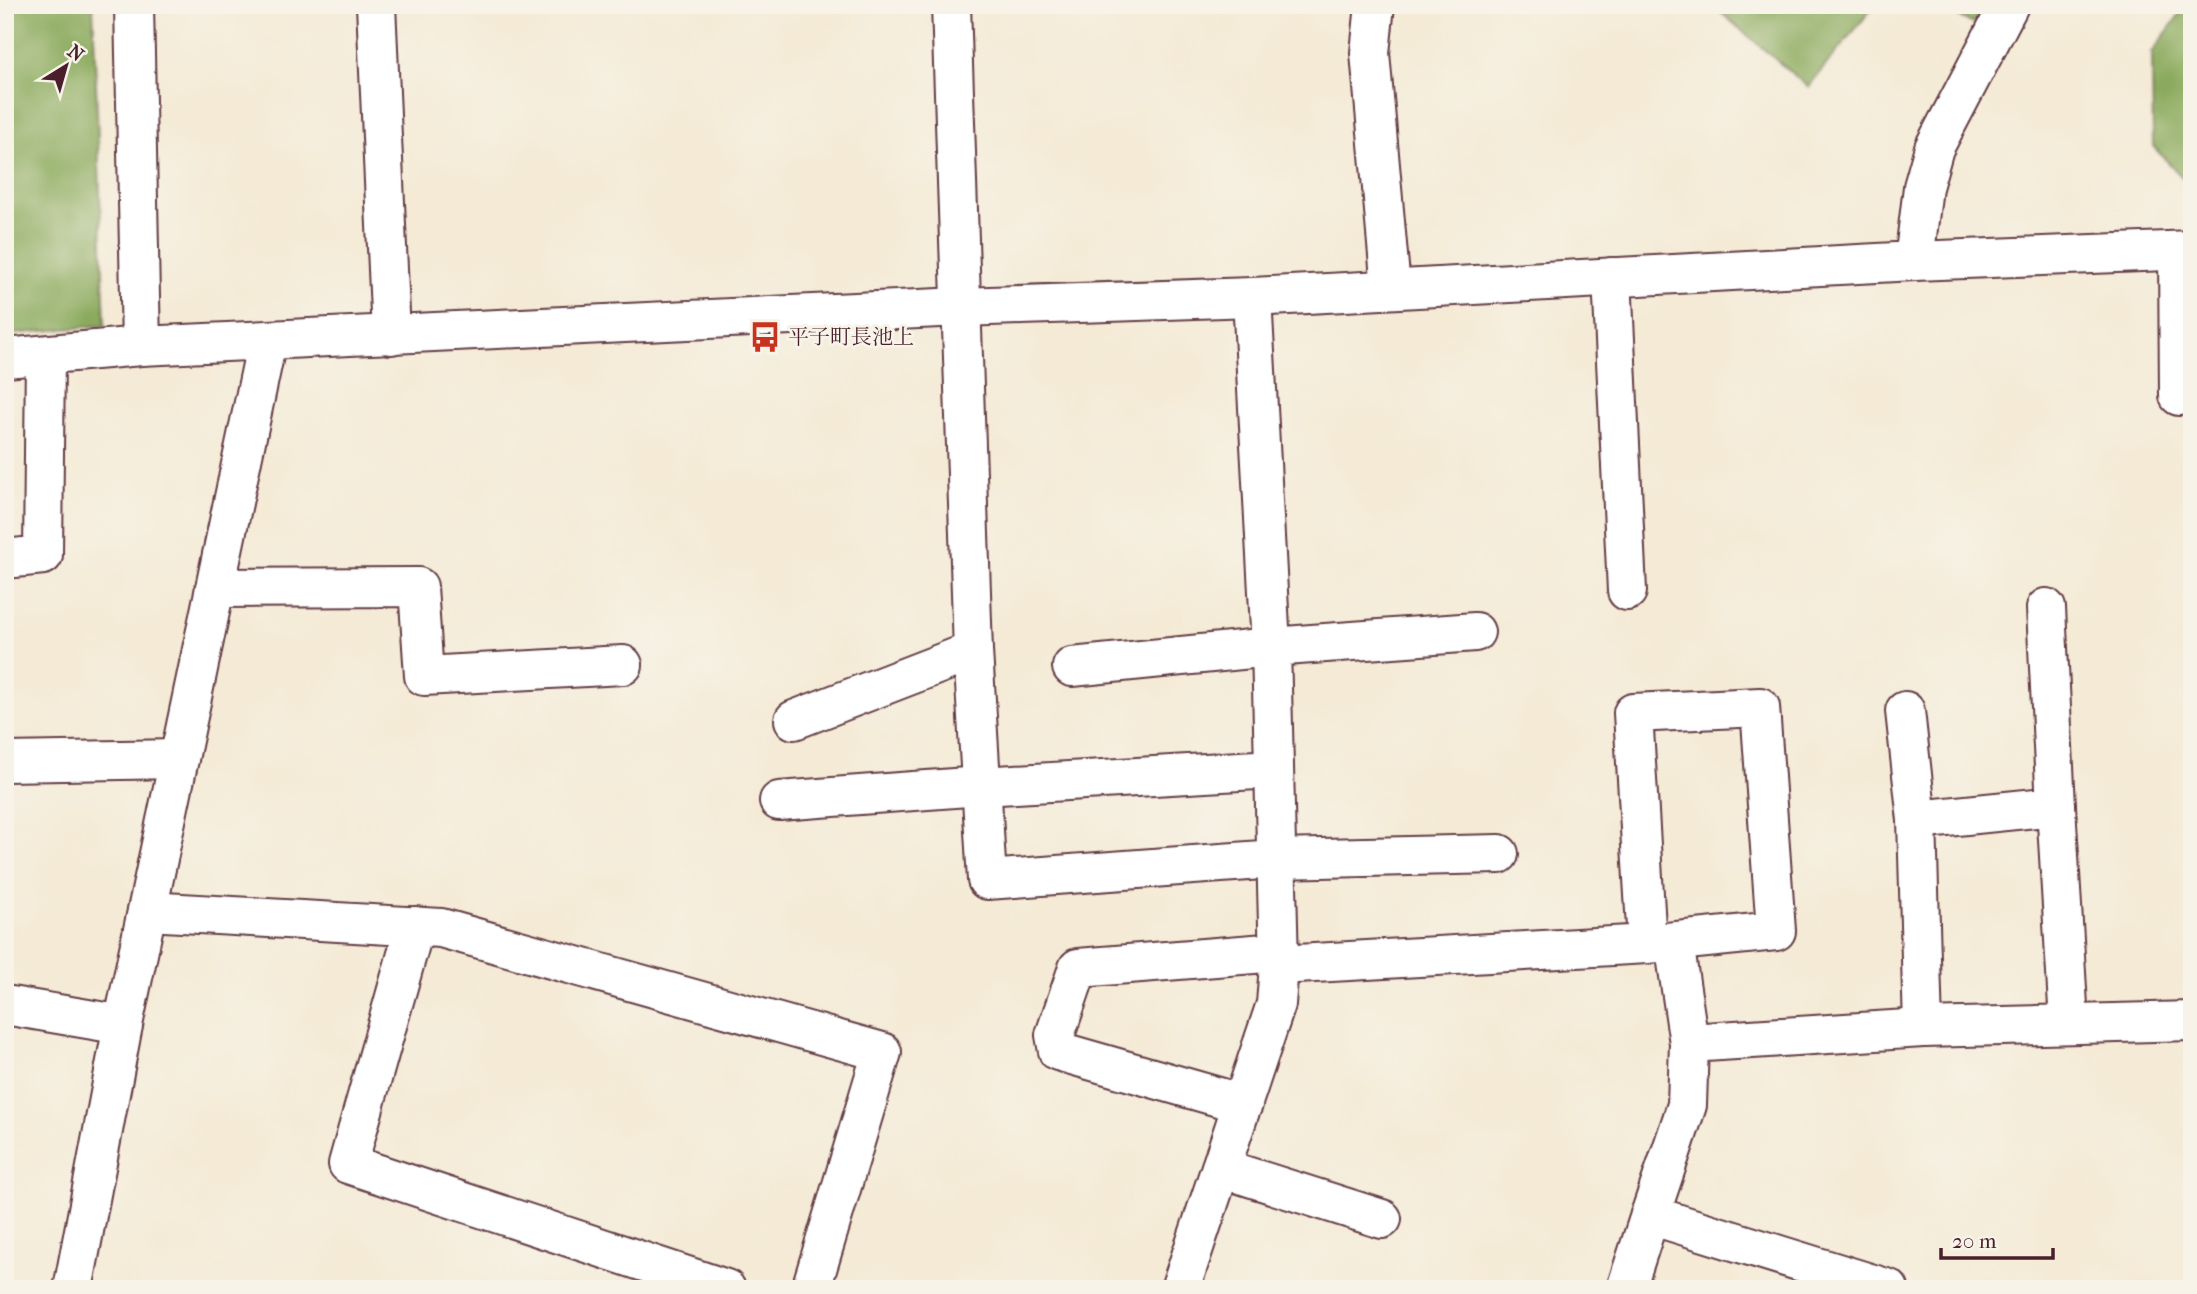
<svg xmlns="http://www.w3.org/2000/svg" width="2197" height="1294" viewBox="0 0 2197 1294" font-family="'IM FELL French Canon','Noto Serif JP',serif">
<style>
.forest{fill:#8baa5d;stroke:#6a6444;stroke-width:2}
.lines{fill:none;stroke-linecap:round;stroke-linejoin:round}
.minor-casing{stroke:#643d44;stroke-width:42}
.tertiary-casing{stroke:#643d44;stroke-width:42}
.minor{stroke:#fff;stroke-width:38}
.tertiary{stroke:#fff;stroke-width:38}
.labels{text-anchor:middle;stroke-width:6;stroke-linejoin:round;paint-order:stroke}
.poi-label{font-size:21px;fill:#4a1f2b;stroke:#f7f3e8;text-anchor:start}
</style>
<rect width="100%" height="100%" fill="#f7f3e8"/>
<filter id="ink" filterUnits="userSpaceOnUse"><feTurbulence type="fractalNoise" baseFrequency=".0143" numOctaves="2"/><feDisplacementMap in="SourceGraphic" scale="14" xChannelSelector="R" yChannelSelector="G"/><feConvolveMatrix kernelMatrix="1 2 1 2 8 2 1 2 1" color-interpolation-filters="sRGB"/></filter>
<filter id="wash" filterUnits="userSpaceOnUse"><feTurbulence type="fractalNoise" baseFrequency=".00686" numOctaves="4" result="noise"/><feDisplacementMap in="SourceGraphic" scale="28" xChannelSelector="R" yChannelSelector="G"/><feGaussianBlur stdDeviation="1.57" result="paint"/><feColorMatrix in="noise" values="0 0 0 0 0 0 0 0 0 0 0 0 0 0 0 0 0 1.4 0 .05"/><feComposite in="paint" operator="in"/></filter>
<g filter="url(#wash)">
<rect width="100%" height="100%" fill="#f4ead5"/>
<g class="forest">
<polygon points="5,5 93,5 105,325 5,335"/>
<polygon points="1712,5 1875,5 1808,87"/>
<polygon points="1937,5 1985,5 1973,24"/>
<polygon points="2186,5 2192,5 2192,188 2153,146 2152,53"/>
</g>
</g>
<g filter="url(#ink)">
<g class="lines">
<defs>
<g id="minor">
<polyline points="134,5 141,346"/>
<polyline points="376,5 391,335"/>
<polyline points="951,5 973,651 987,880 1276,859 1499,854"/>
<polyline points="1375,5 1370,53 1391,289"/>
<polyline points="2178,251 2179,396"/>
<polyline points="1914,261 1923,187 1934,148 2009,5"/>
<polyline points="1612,277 1627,591"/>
<polyline points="5,559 43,555 45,355"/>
<polyline points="215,588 418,587 424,676 623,665"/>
<polyline points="2046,608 2056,806"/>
<polyline points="1072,667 1271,647 1475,632"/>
<polyline points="1905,711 1917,820"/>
<polyline points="794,720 973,651"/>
<polyline points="5,762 179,759"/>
<polyline points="779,801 981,786 1274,769"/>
<polyline points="147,911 441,928 882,1052 811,1289"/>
<polyline points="415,926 348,1164 726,1289"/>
<polyline points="1674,942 1689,1043"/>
<polyline points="1279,965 1647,944 1776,931 1760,707 1633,713 1647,944"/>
<polyline points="5,1005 123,1025"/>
<polyline points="1923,1028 1917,820 2056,806 2069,1023"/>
<polyline points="1243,1104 1058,1051 1055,1035 1078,968 1279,952"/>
<polyline points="1221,1168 1382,1219"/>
<polyline points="1650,1215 1687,1105 1689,1043 1923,1028 2192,1021"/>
<polyline points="1180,1289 1276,1004 1279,965 1271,647 1252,297"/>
<polyline points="1626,1289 1650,1215 1889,1289"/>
</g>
<g id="tertiary">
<polyline points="5,358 141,346 961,307 1252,297 1914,261 2192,250"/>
<polyline points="73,1289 123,1025 267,341"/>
</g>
</defs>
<use href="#minor" class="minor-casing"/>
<use href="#tertiary" class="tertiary-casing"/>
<use href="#minor" class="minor"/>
<use href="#tertiary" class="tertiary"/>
</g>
</g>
<defs>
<symbol id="bus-bare" viewBox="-9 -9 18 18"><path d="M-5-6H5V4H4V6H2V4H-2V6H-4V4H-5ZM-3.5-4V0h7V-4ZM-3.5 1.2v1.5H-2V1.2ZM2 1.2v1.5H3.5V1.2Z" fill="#c8321e" stroke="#f7f3e8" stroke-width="2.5" paint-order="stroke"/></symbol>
</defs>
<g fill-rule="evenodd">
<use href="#bus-bare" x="743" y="315" width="44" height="44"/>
</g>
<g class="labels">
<g class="poi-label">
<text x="788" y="344">平子町長池上</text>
</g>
</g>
<rect width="2197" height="1294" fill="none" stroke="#f7f3e8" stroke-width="28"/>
<g transform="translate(66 66) rotate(37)" stroke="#f7f3e8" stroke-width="5" paint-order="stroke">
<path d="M0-5L12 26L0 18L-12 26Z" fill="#4a1f2b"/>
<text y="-10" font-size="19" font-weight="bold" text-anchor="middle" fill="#4a1f2b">N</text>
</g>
<path d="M1941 1248v10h112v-10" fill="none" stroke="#4a1f2b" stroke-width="3.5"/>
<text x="1952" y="1248" font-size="21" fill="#4a1f2b" stroke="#f7f3e8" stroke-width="5" paint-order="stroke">20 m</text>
</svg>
